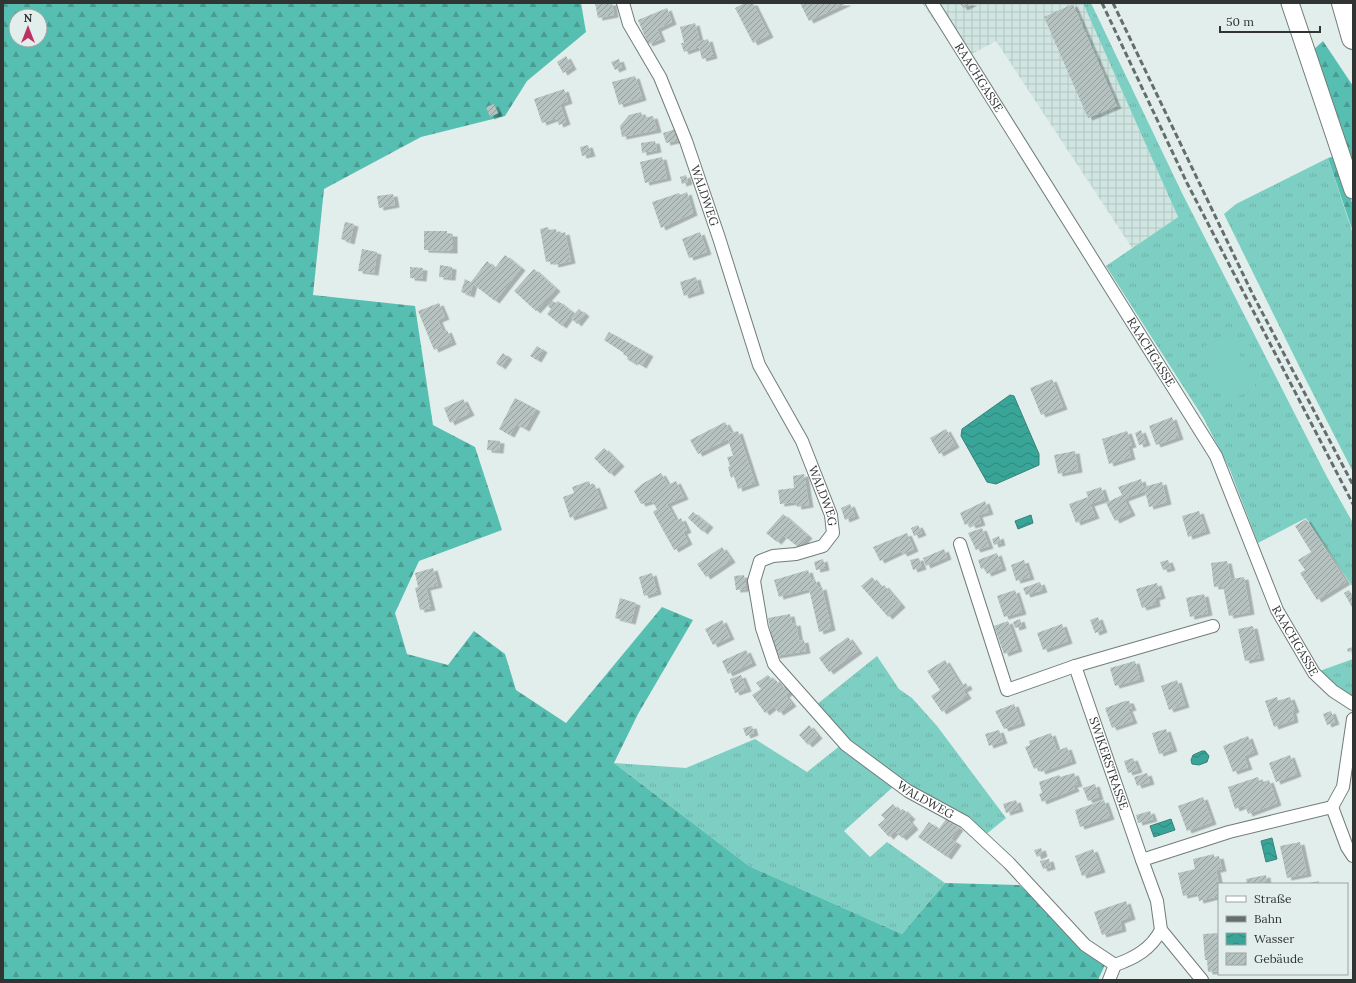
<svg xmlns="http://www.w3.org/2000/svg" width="1356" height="983" viewBox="0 0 1356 983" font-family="Lora,serif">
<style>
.industrial{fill:url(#industrial-grid)}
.grass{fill:url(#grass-tufts)}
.forest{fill:url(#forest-firs);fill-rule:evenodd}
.pitch{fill:#7ecfc3}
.water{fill:url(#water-waves);stroke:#36837a}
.building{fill:url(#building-hatch);filter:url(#shadow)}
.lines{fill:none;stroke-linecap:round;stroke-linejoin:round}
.minor-casing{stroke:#727d7b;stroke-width:14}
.secondary-casing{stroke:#727d7b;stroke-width:19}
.motorway-casing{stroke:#727d7b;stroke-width:24}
.minor{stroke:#fff;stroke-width:12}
.secondary{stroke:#fff;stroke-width:17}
.motorway{stroke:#fff;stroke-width:22}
.rail{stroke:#666d6c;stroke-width:3;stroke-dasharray:6 3;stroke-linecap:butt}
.labels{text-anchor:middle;stroke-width:3;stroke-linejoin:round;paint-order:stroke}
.street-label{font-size:12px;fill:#303534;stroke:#e2eeec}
</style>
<defs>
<pattern id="industrial-grid" width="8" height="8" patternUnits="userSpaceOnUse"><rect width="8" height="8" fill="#d0e5e1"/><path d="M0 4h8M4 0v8" fill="none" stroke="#b3c5c2"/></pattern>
<pattern id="grass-tufts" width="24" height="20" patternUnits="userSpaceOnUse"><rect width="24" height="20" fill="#7ecfc3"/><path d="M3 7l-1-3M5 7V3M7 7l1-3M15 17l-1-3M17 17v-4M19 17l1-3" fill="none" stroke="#6db2a8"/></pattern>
<pattern id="forest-firs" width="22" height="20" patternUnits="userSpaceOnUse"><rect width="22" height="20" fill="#57bfb2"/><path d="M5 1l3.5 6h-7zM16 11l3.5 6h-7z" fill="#489c92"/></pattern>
<pattern id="water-waves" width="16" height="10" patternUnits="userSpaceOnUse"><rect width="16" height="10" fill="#39a498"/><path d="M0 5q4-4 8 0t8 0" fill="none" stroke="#30867d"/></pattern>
<pattern id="building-hatch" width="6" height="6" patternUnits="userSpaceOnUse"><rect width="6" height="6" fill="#b6c2c0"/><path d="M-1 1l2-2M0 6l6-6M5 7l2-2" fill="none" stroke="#949e9d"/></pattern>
<filter id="shadow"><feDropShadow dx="4.5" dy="2.5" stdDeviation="0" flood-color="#0004"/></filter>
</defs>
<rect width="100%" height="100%" fill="#e2eeec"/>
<polygon class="industrial" points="922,3 1083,3 1178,217 1132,248 996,41 961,60"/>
<g class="grass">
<polygon points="1083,3 1091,3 1182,193 1327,477 1353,523 1353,587 1306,518 1258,543 1230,470 1204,419 1106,266 1178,217"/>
<polygon points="1328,158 1353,234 1353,472 1304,376 1224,214 1236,204"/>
<polygon points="877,656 899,689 912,698 937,726 1006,818 979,840 959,822 893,787 844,831 870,857 887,842 945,883 902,934 749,866 614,763 686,768 755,739 807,772 846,741 816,705"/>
<polygon points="1353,659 1353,704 1314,673"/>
</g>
<g class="forest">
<path d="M3 3H581L586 32 527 81 505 116 421 137 324 189 313 295 415 306 433 425 475 447 502 530 419 561 395 613 407 654 448 665 474 631 505 654 516 690 566 723 662 607 693 620 638 714 614 763 749 866 902 934 945 883 1019 885 1087 943 1105 965 1098 980H3ZM16 16H40V40H16Z"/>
<polygon points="1323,41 1353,86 1353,170 1312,51"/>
<polygon points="1335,156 1353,205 1353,232 1328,158"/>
</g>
<polygon class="pitch" points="1229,334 1256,387 1227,402 1201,348"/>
<g class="water">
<polygon points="1010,395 1014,396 1039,454 1039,465 996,484 987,482 961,436 962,429"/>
<polygon points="1031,515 1033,523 1018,529 1015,521"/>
<polygon points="1202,751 1205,751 1209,756 1207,762 1199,765 1192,764 1191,760 1193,755"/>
<polygon points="1171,819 1175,830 1154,837 1150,826"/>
<polygon points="1272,838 1277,859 1266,862 1261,841"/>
</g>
<g class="building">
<polygon points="595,3 612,3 614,15 598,18"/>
<polygon points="745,3 753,3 769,35 753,43 735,8"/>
<polygon points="800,3 847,3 809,21"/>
<polygon points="960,3 973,3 963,8"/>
<polygon points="1073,4 1117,106 1088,118 1044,17"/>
<polygon points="667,8 672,22 657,29 661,39 648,44 638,20"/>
<polygon points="695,23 699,39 697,39 697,42 708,39 713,56 702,59 699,47 684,52 681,43 684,43 680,27"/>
<polygon points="566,56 572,67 563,73 557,62"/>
<polygon points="619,59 622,67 615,70 611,62"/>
<polygon points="635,76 642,98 619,105 612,82"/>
<polygon points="564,89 568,101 560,104 566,122 559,125 556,118 542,123 534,99"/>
<polygon points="494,104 498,113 490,117 486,107"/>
<polygon points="641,112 643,118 653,116 657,130 622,137 620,126 629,115"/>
<polygon points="676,129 679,140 666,143 663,133"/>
<polygon points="655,141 657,150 642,153 641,143"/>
<polygon points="588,145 591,154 582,156 580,147"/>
<polygon points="662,157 667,178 645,183 640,162"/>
<polygon points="686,175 688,182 682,184 680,177"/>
<polygon points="687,192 693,213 661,228 652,202 679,193 680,195"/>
<polygon points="393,194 395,205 379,208 377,196"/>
<polygon points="345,222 354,224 350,242 341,239"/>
<polygon points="548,227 549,230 556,229 557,234 565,232 571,261 554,265 553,261 546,262 540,229"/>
<polygon points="424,231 447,231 447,234 453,234 453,251 424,250"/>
<polygon points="700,232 707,252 689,258 682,239"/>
<polygon points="362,249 377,252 374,273 358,271"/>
<polygon points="505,255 521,268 495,301 473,284 470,295 461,292 465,279 471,282 487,261 495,268"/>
<polygon points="440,265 452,267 451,278 439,277"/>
<polygon points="410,267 423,268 422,279 410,278"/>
<polygon points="534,269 556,289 536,311 514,291"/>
<polygon points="696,277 700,291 684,296 680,282"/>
<polygon points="551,300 556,303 558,301 572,312 562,326 547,314 551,309 547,305"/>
<polygon points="439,303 445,317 438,320 443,332 447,330 452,342 434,350 418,311"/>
<polygon points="579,309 585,314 577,324 571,318"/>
<polygon points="609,332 649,354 642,366 634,361 633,363 627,359 628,357 623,354 624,353 604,340"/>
<polygon points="537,346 543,350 537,360 530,356"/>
<polygon points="503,353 508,357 501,367 496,363"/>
<polygon points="1052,379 1063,407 1041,415 1030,388"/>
<polygon points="515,398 536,409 525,429 516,424 510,435 499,429"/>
<polygon points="463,399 470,413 450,423 444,408"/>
<polygon points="1172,417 1179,437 1156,445 1149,426"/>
<polygon points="725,422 731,433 738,431 755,483 738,489 734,476 731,478 728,467 730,466 727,457 733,456 728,439 698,454 690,440"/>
<polygon points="946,429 955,445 939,454 930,438"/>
<polygon points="1141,430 1146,443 1139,445 1135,433"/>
<polygon points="1127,431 1132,445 1128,446 1131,457 1109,464 1102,439"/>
<polygon points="488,440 500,441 499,451 487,450"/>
<polygon points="604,448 620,464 610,474 594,458"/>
<polygon points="1075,451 1078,470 1058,474 1054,455"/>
<polygon points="661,473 668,485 676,481 684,497 667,504 676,521 681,518 687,530 683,532 688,542 674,550 653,512 657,509 652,501 641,504 634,491 642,484"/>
<polygon points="804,474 809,505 797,507 796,502 780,504 778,490 794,488 793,476"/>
<polygon points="1141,479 1143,487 1162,482 1167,502 1149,507 1145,491 1124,499 1131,513 1115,521 1106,503 1122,495 1118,487"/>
<polygon points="589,481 591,487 595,485 603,506 570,518 563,497 574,493 572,487"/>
<polygon points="1101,487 1105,499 1090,504 1095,516 1076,523 1069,504 1088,497 1086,492"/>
<polygon points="985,501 989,512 978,515 981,523 971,526 970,523 965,525 960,513"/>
<polygon points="850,504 855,516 845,520 841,508"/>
<polygon points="1199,511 1206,531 1188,537 1182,516"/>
<polygon points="693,512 709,525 703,532 688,518"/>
<polygon points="783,514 808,536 798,547 783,535 777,542 766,533"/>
<polygon points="1306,519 1346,582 1317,600 1300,573 1305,570 1298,560 1311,552 1295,526"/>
<polygon points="918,525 922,533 914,536 911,528"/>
<polygon points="982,528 989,546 976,550 968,533"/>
<polygon points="907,533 914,549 903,554 901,551 880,561 873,547"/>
<polygon points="999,536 1001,543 994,545 992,539"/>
<polygon points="722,547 731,560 706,577 697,564"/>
<polygon points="944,549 947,557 926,566 923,558"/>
<polygon points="997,553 1002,568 987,574 984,568 981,569 978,560"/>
<polygon points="919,558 922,567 913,570 910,560"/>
<polygon points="823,559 825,568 816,570 814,562"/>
<polygon points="1024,560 1030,577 1016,581 1011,565"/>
<polygon points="1168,560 1171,568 1163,570 1160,562"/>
<polygon points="1227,561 1231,579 1244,577 1250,612 1229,616 1223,586 1214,587 1211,563"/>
<polygon points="433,568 438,585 426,588 431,608 420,610 415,588 418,587 415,573"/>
<polygon points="808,570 811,580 815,579 818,588 822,587 831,628 819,632 809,589 779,597 774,580"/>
<polygon points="652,573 657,592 644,596 639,577"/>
<polygon points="744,575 746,589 736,590 734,576"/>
<polygon points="872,577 881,588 884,585 901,605 888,617 861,586"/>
<polygon points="1040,582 1043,590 1026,595 1023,588"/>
<polygon points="1157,583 1161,596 1155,598 1156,604 1142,608 1136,589"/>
<polygon points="1015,590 1022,612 1004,617 997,596"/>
<polygon points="1349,590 1353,597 1353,609 1344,593"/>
<polygon points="1204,594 1208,613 1190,617 1186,598"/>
<polygon points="620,598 636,603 631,622 615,618"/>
<polygon points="790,614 792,624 796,623 799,641 804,640 806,651 775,656 768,618"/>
<polygon points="1098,617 1103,630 1095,633 1090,620"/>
<polygon points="1020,619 1022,626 1015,628 1013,622"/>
<polygon points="722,620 730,637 713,645 705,629"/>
<polygon points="1008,621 1018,649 1004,654 994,626"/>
<polygon points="1062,624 1068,641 1043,650 1037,633"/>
<polygon points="1253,626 1260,658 1245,661 1238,629"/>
<polygon points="848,637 858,651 829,672 819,658"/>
<polygon points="1353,647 1353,651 1348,652 1347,649"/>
<polygon points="746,650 752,663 728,674 722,661"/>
<polygon points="945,660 961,686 966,683 968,687 963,690 967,696 942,712 931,696 940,690 927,671"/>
<polygon points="1135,661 1140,679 1115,686 1110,668"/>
<polygon points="741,675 747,689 735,693 730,679"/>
<polygon points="768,675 773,681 775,679 782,688 785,686 789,692 785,695 792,704 779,713 774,706 765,713 752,695 761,689 756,683"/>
<polygon points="1177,680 1185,705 1169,710 1161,686"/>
<polygon points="1277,697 1278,701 1290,697 1295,710 1292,711 1294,720 1274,727 1265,701"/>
<polygon points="1125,701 1129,701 1132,708 1128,709 1133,721 1112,728 1105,708"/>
<polygon points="1014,704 1021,723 1004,729 995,711"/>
<polygon points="1331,711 1335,722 1327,725 1323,714"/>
<polygon points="809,725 818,736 808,745 799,735"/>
<polygon points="752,726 754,733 746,736 743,728"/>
<polygon points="1166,729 1173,749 1159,754 1152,733"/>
<polygon points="999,730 1003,741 989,746 985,734"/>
<polygon points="1051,733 1057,751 1067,747 1072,761 1041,772 1039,767 1034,769 1025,747 1030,745 1029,741"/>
<polygon points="1248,736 1254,752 1244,756 1248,767 1233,772 1223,746"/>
<polygon points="1290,755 1297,774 1276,782 1269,763"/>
<polygon points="1133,758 1138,770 1128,773 1124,761"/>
<polygon points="1074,773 1078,784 1073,785 1075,789 1042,802 1039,794 1042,793 1039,782 1059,775 1060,777"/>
<polygon points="1147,773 1150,782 1137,786 1134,777"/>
<polygon points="1258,777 1260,783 1269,780 1277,803 1248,814 1245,805 1235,809 1228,787"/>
<polygon points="1095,784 1099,797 1088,801 1083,788"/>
<polygon points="1203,797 1212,822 1187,831 1178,806"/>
<polygon points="1016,800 1019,809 1006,813 1003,804"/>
<polygon points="1104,800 1110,817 1080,827 1075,810"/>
<polygon points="893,804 899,811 903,809 911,817 908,820 914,827 902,838 895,831 889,837 878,825 885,819 881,815"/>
<polygon points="1150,811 1153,819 1138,823 1136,815"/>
<polygon points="946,819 959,828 951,839 957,843 947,857 918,837 929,822 939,829"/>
<polygon points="1300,842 1307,874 1287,878 1280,846"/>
<polygon points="1041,848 1043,854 1037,857 1034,850"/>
<polygon points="1093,849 1101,870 1082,876 1075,856"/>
<polygon points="1214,854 1214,857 1219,856 1222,869 1216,870 1219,884 1219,896 1199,901 1197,893 1183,896 1178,873 1195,869 1193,859"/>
<polygon points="1049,859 1051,867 1043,869 1040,861"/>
<polygon points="1266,875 1267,884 1247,884 1246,879"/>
<polygon points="1319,881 1319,884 1309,884 1309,883"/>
<polygon points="1126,901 1131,917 1120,921 1122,929 1102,935 1094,912"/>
<polygon points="1219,933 1219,971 1208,972 1207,960 1205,960 1203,934"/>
</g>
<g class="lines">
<defs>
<g id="minor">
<path id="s1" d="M623 3 629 24 660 77 686 141 719 238 759 365 802 441 831 515 833 533 823 546 796 554 773 556 760 561 754 581 762 628 774 664 846 745 908 791 965 822 1009 863 1085 945 1115 965"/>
<path id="s2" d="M932 3 1216 456 1277 610 1314 673 1333 691 1353 704"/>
<polyline points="960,544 1007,690 1075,666 1213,626"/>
<path id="s3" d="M1075 666 1142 860"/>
<polyline points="1332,807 1347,847 1353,856"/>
<path d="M1115 965C1135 958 1151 949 1161 930"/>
<polyline points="1109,980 1115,965"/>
<polyline points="1202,980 1161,930 1157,901 1142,860 1229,832 1332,807 1343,787 1353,719"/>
</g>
<polyline id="secondary" points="1290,3 1353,190"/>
<polyline id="motorway" points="1343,3 1353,38"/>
</defs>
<use href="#minor" class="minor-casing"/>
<use href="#secondary" class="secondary-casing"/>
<use href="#motorway" class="motorway-casing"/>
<use href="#minor" class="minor"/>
<use href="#secondary" class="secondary"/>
<use href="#motorway" class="motorway"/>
<g class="rail">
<polyline points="1102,3 1187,183 1353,504"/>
<polyline points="1113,3 1253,295 1353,485"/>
</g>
</g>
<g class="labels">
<g class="street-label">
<text dy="4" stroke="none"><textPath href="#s2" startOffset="88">RAACHGASSE</textPath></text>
<text dy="4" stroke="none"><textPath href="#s1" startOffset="210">WALDWEG</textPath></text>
<text dy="4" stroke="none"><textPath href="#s2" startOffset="412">RAACHGASSE</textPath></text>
<text dy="4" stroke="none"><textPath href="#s1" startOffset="534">WALDWEG</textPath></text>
<text dy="4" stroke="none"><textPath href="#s2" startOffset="736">RAACHGASSE</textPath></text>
<text dy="4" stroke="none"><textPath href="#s3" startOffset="103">SWIKERSTRASSE</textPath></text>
<text dy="4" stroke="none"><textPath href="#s1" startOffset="966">WALDWEG</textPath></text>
</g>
</g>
<rect width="1356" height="983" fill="none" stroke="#303534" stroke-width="8"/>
<rect x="1218" y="883" width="130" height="92" fill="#e2eeec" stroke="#9ba4a2"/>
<rect x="1226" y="896" width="20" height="6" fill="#ffffff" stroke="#9ba4a2"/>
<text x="1254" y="903" font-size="12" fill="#303534">Straße</text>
<rect x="1226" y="916" width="20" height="6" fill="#666d6c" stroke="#9ba4a2"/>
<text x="1254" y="923" font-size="12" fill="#303534">Bahn</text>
<rect x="1226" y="933" width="20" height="12" fill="url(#water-waves)" stroke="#9ba4a2"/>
<text x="1254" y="943" font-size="12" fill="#303534">Wasser</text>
<rect x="1226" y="953" width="20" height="12" fill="url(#building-hatch)" stroke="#9ba4a2"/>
<text x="1254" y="963" font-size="12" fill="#303534">Gebäude</text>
<g transform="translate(28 28)"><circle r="19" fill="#e2eeec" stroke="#9ba4a2"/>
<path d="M0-3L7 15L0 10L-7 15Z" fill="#bd3062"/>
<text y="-6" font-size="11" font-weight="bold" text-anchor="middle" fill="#303534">N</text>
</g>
<path d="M1220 26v6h100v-6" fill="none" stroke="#303534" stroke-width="2"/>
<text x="1226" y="26" font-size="12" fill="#303534" stroke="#e2eeec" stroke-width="3" paint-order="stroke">50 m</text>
</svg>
